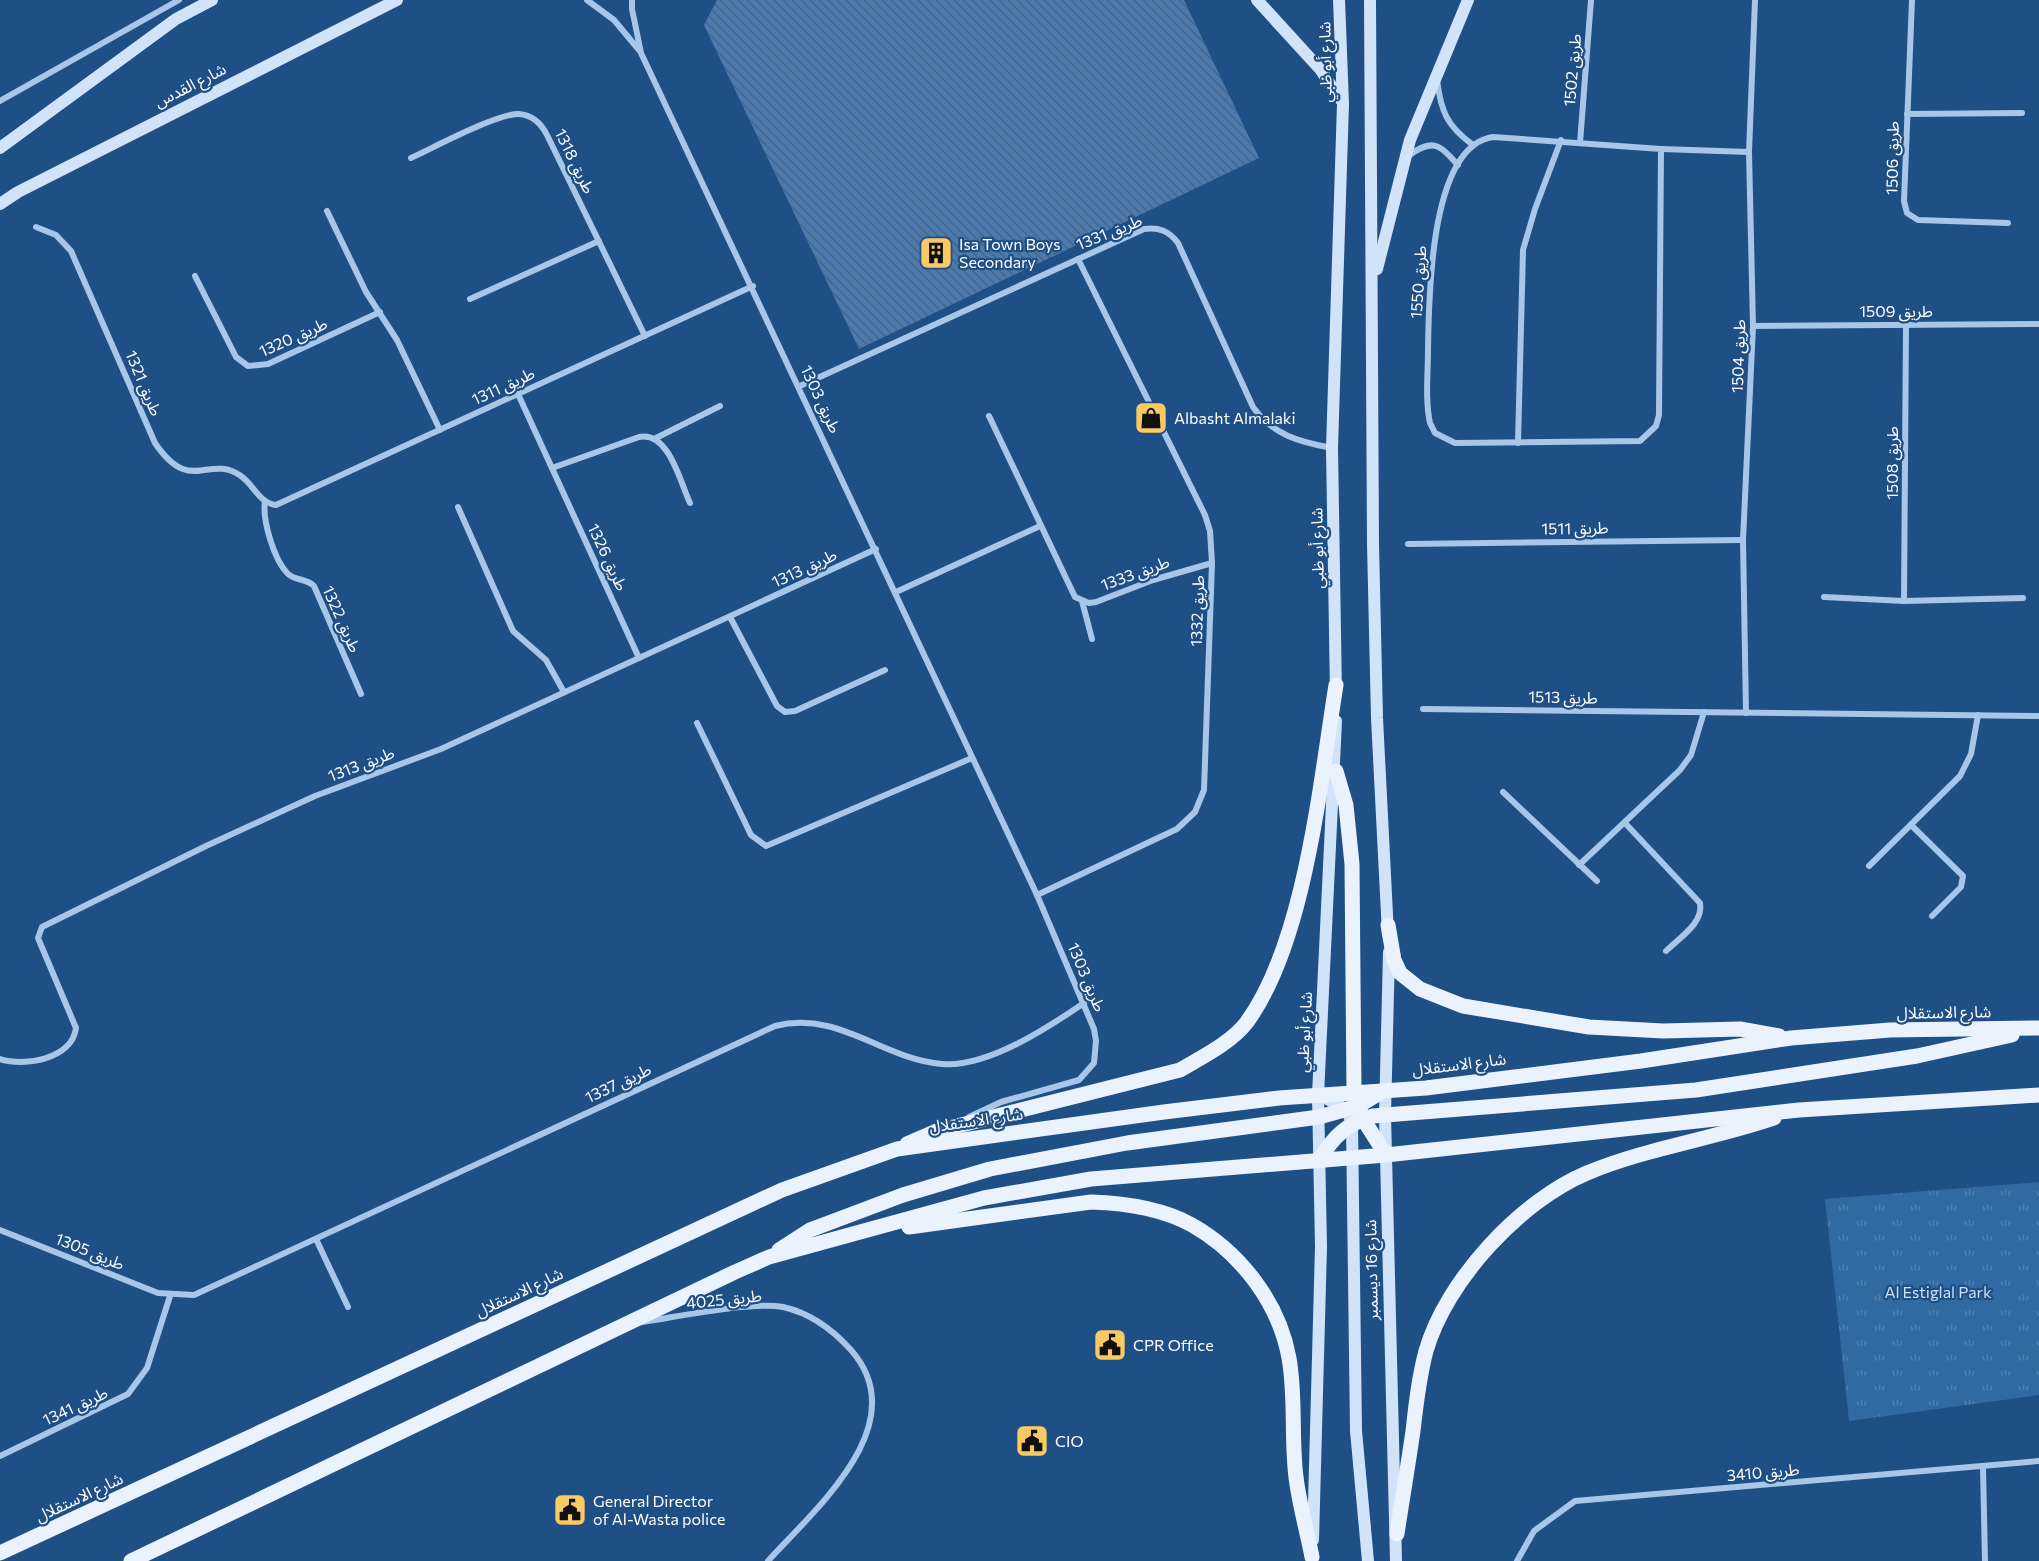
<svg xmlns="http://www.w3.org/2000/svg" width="2039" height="1561" viewBox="0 0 2039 1561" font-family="Commissioner,'Noto Sans Arabic',sans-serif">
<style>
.park{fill:url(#park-tufts)}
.building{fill:url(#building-back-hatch)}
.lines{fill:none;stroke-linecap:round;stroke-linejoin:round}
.minor{stroke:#a6c7ea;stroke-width:6}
.secondary{stroke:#d1e3f8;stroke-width:12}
.primary{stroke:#eaf2fe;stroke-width:15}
.labels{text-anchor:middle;stroke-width:4.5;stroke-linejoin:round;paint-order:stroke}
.street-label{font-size:16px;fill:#fff;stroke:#1e4f85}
.poi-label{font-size:16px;fill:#fff;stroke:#1e4f85;text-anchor:start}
.park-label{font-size:16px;fill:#cae1f8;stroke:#1e4f85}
</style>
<defs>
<pattern id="park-tufts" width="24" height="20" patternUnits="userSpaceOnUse" patternTransform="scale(1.5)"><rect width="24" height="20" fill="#3169a2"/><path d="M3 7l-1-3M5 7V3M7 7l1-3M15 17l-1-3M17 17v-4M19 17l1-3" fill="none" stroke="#5080b0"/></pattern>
<pattern id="building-back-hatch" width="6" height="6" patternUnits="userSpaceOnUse" patternTransform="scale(1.5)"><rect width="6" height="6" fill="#4a7bb0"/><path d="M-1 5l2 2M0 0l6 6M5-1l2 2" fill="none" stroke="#4b647e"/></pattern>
</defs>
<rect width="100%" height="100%" fill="#1e4f85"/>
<polygon class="park" points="2039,1182 2039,1395 1849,1421 1825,1199"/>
<polygon class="building" points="717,0 1184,0 1259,158 859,349 704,25"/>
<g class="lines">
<g class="minor">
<polyline points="587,0 614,20 639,50"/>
<polyline points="632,0 632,9 641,53 1037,895 1094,1029 1096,1041 1094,1063 1079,1080 1001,1102 969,1117"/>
<polyline points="1912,0 1904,201 1907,213 1918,220 2008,223"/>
<path d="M1437 80C1441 112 1447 126 1473 145"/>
<polyline points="0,101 179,0"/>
<polyline points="1907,114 2022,113"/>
<path d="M1493 137 1661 149 1659 415 1656 426 1640 441 1455 443 1435 433 1430 423C1425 400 1428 374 1428 349 1429 300 1429 146 1493 137Z"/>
<polyline points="1580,143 1591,0"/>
<polyline points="1661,149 1749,152"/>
<path d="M1408 156C1433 138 1439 144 1458 165"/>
<path d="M411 158C433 148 498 113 519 114 532 115 541 123 547 135L645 336"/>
<polyline points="327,211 366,292 397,340 440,430"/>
<path d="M36 227 56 235 71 251 155 443C191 496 208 453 241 476 254 485 259 503 276 505L753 286"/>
<polyline points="195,276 236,357 248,366 268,364 380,312"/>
<polyline points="470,299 599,241"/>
<polyline points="1753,326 2039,324"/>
<path d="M800 386 1144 229C1159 227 1169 231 1178 243L1253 407C1273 435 1299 442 1332 448"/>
<polyline points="518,394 639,658"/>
<polyline points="989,416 1075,597 1089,603 1096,602 1153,580 1212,563"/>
<polyline points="656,438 720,406"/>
<polyline points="1518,443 1523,250 1535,209 1561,140"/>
<path d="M552 468 639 437C669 431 680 482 690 503"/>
<path d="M265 501C262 520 274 560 288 574 296 581 306 578 314 586L361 694"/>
<polyline points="458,507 513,631 546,660 564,692"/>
<polyline points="1408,544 1743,540"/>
<polyline points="896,592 1040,526"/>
<polyline points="1824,597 1904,601 2023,598"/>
<polyline points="1082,601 1092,639"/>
<polyline points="1904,601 1906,325"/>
<polyline points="730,617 777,706 785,712 795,711 885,670"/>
<polyline points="1423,709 2039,716"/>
<polyline points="1746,713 1743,540 1753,326 1749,152 1755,0"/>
<polyline points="697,723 751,835 766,846 972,758"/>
<polyline points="1503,792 1597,881"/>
<path d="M1625 823 1700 903C1704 923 1679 938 1666 951"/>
<polyline points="1911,825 1963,876 1961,887 1932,916"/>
<polyline points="1579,865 1680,770 1691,755 1704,712"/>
<polyline points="1869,866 1960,776 1971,754 1978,715"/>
<polyline points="1037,895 1177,829 1195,812 1204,790 1212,563 1210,531 1205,515 1078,259"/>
<path d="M0 1059C25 1067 72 1059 76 1028L38 938 42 927 206 846 315 796 441 749 876 549"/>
<path d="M0 1230 158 1293 194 1295 775 1026C839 1010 882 1059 942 1064 987 1068 1049 1027 1084 1003"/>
<polyline points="316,1239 348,1307"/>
<path d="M642 1322C677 1317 751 1301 783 1307 810 1313 833 1330 851 1350 916 1424 815 1509 768 1561"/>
<polyline points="0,1456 128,1394 147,1368 170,1296"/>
<polyline points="1983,1467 1985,1561"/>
<polyline points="1517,1561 1534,1531 1575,1501 2039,1461"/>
</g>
<g class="secondary">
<polyline points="1257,0 1320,69 1341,100"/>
<polyline points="1370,0 1373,544 1377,718 1388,934"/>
<polyline points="0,148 176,19 212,0"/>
<polyline points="0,204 18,192 397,0"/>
<polyline points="1377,269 1410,140 1468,0"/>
<polyline points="1336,694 1332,448 1343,104 1339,0"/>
<polyline points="1389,952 1385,1115 1396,1561"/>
<polyline points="1322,1096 1347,1110 1352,1124 1356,1431 1368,1561"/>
<polyline points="1313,1540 1321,1247 1318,1095 1336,721"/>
</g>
<g class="primary">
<polyline points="1336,771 1346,805 1352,864 1354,1091 1363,1119 1386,1155"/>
<polyline points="1388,925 1394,960 1400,973 1420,989 1463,1006 1589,1027 1663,1031 1740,1029 1779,1036"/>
<path d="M907 1144 937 1131 1180 1070C1202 1057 1231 1043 1247 1022 1305 942 1320 784 1336 685"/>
<path d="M1320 1160C1332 1137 1348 1123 1373 1116L1696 1090 1917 1056 2012 1035"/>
<path d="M909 1227 1091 1202C1124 1203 1163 1209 1192 1225 1241 1253 1279 1303 1289 1358 1296 1397 1291 1437 1296 1477 1299 1503 1307 1531 1312 1557"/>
<polyline points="779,1250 810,1230 903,1195 990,1169 1127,1143 1319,1117 1358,1106 1383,1091"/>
<path d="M1397 1534C1402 1500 1408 1466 1413 1431 1416 1404 1419 1377 1426 1351 1446 1281 1520 1201 1587 1173 1647 1148 1713 1139 1774 1118"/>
<polyline points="0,1553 782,1190 897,1149 1164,1112 1279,1098 1426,1088 1641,1061 1791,1038 1890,1030 2039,1028"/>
<polyline points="131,1561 735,1272 769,1257 984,1198 1091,1179 1386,1155 1799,1110 2039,1095"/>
</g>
</g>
<defs>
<symbol id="building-square" viewBox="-11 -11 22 22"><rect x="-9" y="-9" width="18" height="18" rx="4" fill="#f9c965" stroke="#1e4f85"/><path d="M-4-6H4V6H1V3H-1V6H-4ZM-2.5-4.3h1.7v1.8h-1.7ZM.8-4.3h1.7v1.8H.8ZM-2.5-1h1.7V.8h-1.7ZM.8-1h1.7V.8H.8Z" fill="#111"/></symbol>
<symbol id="shop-square" viewBox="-11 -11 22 22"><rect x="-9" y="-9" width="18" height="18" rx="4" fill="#f9c965" stroke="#1e4f85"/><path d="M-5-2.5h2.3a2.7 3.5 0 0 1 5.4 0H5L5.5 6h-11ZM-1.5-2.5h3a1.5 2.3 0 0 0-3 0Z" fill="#111"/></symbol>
<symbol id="civic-square" viewBox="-11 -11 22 22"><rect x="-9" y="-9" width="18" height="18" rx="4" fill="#f9c965" stroke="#1e4f85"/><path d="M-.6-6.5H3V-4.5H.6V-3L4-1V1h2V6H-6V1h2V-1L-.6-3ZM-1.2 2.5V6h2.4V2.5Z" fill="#111"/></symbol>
</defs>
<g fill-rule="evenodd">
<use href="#building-square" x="917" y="234" width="38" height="38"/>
<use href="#shop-square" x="1132" y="399" width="38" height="38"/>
<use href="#civic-square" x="1091" y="1326" width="38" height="38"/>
<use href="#civic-square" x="1013" y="1422" width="38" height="38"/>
<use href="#civic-square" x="551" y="1491" width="38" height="38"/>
</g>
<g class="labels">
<g class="street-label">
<text transform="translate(1325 62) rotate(-91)" y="6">شارع أبو ظبي</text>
<text transform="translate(1572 70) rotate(-85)" y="6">طريق 1502</text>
<text transform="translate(190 85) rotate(-27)" y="6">شارع القدس</text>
<text transform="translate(1892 158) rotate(-89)" y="6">طريق 1506</text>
<text transform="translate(575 161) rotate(64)" y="6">طريق 1318</text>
<text transform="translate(1109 232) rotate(-22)" y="6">طريق 1331</text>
<text transform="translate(1418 282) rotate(-86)" y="6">طريق 1550</text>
<text x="1896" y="317">طريق 1509</text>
<text transform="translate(293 337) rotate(-24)" y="6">طريق 1320</text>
<text transform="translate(1738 356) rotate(-88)" y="6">طريق 1504</text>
<text transform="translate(144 383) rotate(67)" y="6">طريق 1321</text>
<text transform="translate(503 386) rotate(-25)" y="6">طريق 1311</text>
<text transform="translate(821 399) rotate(65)" y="6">طريق 1303</text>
<text transform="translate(1892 463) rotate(-90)" y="6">طريق 1508</text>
<text transform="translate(1575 528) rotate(-1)" y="6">طريق 1511</text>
<text transform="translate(1317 548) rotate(-91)" y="6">شارع أبو ظبي</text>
<text transform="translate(608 557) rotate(65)" y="6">طريق 1326</text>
<text transform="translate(804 568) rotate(-25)" y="6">طريق 1313</text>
<text transform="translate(1135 573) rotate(-20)" y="6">طريق 1333</text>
<text transform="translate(1197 611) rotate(-88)" y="6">طريق 1332</text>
<text transform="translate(342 619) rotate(66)" y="6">طريق 1322</text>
<text transform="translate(1563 697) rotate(1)" y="6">طريق 1513</text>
<text transform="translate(361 764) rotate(-21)" y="6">طريق 1313</text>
<text transform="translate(1087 977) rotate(67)" y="6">طريق 1303</text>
<text transform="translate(1944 1012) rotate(-1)" y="6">شارع الاستقلال</text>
<text transform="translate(1304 1032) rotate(-87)" y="6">شارع أبو ظبي</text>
<text transform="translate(1459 1064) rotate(-7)" y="6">شارع الاستقلال</text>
<text transform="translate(618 1083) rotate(-25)" y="6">طريق 1337</text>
<text transform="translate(976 1120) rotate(-8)" y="6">شارع الاستقلال</text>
<text transform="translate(90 1251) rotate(22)" y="6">طريق 1305</text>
<text transform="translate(1371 1270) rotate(-91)" y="6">شارع 16 ديسمبر</text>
<text transform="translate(519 1292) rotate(-25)" y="6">شارع الاستقلال</text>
<text transform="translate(724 1299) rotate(-6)" y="6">طريق 4025</text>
<text transform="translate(75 1406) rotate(-25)" y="6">طريق 1341</text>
<text transform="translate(1763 1472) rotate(-5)" y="6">طريق 3410</text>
<text transform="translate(79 1497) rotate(-25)" y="6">شارع الاستقلال</text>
</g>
<g class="poi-label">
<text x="959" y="250">Isa Town Boys<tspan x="959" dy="18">Secondary</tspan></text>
<text x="1174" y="424">Albasht Almalaki</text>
<text x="1133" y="1351">CPR Office</text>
<text x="1055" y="1447">CIO</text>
<text x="593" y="1507">General Director<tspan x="593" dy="18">of Al-Wasta police</tspan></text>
</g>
<g class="park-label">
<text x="1938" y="1298">Al Estiglal Park</text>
</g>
</g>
</svg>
